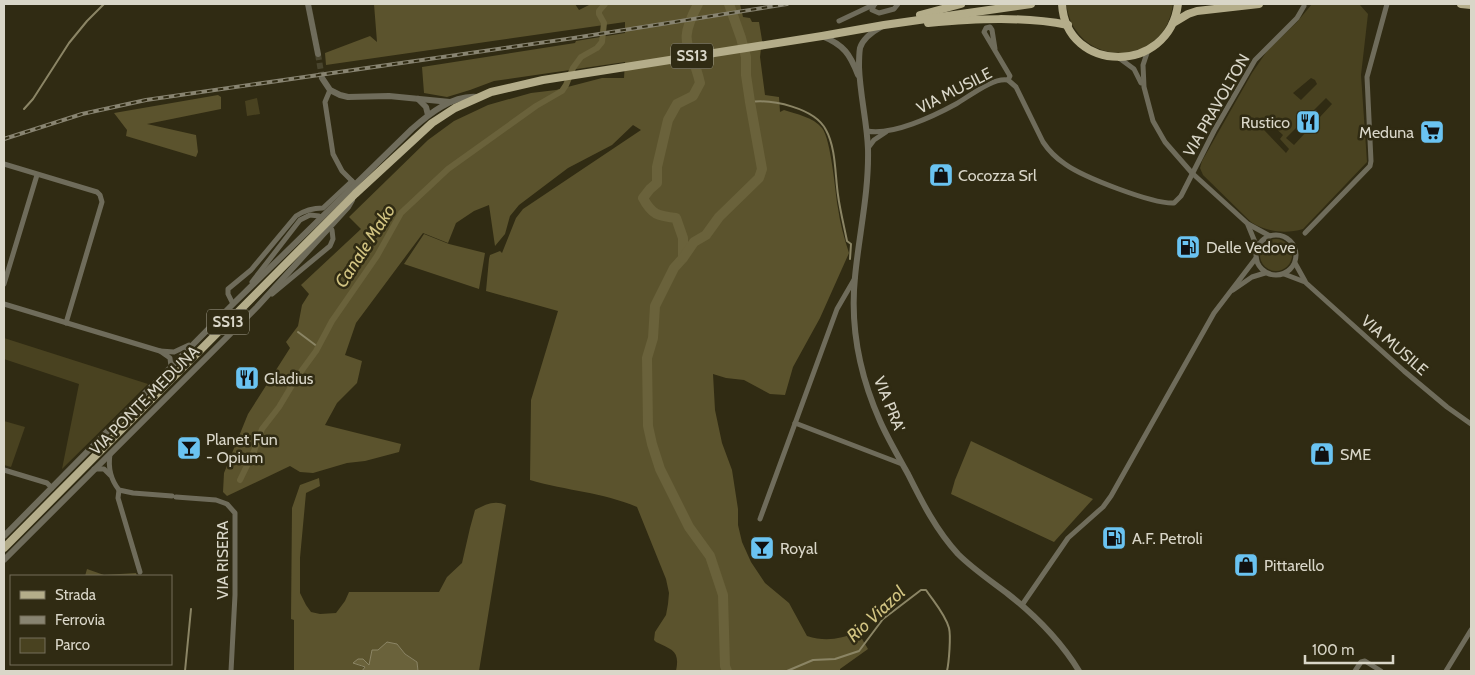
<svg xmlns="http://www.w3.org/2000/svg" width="1475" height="675" viewBox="0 0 1475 675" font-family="Cabin,sans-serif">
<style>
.green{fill:#494220;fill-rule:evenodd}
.forest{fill:#5b532d}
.water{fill:#6a623b;stroke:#8b8565}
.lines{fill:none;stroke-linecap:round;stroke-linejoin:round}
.stream{stroke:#8b8565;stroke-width:2}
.canal{stroke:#6a623b;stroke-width:6}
.river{stroke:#6a623b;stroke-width:10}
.tertiary-tunnel{stroke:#49452e;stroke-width:6;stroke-dasharray:6 3;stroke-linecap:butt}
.minor{stroke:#6f6c5b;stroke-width:5}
.tertiary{stroke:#6f6c5b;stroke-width:6}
.primary{stroke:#b4ad8a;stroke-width:8}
.rail-casing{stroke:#888471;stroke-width:4}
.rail{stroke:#302b13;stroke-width:2;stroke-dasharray:5.5;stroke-linecap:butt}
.labels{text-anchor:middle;stroke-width:5;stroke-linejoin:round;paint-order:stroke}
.shield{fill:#302b13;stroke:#a6a392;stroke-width:1}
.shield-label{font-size:15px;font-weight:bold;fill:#d9d6c8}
.street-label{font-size:16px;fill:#d9d6c8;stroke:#302b13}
.poi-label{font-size:16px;fill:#d9d6c8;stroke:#302b13;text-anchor:start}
.water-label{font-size:18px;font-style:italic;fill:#d2c482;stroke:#302b13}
</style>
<rect width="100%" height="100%" fill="#302b13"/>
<g class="green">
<path d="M1066 4H1173C1171 17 1167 29 1157 38 1133 61 1093 57 1075 29 1070 22 1068 13 1066 4Z"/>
<path d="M1312 4 1360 5 1368 14 1361 75 1367 162 1303 229C1286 234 1266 232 1251 222L1203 175 1200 168 1202 161 1252 73 1267 51 1297 22ZM1311 78 1315 80 1317 84 1301 100 1293 93ZM1326 98 1332 104 1294 145 1286 138ZM1270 123 1283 135 1280 139 1289 149 1286 153 1264 130Z"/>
<polygon points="257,98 260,114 247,116 245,101"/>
<circle cx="1276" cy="255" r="16"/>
<polygon points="4,338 148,384 62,469 79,384 4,359"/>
<polygon points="4,421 25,427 11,467 4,465"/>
</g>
<g class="forest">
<path d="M374 4H575L579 10 591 4H740L743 17 750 18 752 22H759L762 40 760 57 765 95 779 97 780 112 784 110C796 114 813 117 822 128 831 139 835 191 838 208 840 223 844 238 849 253L820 318 793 367 785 395 770 394 744 380 726 378 713 374 715 410 722 443 732 470 738 509V525L742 542 751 562 765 583 789 603 807 636C826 642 840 639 858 632L868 649 840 669V671H676C680 651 673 650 656 642L654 640 655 632 666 615 668 604 669 593 666 579 637 507C602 492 567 491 530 480L531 400 558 311 486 291 489 259 490 255 500 251 502 253 516 218 523 209 641 130 633 125 612 145 568 168 519 205 510 216 505 234 495 246 489 205 474 211 456 223 448 243 423 233 356 323 345 355 362 361 357 383 337 403 325 425 401 444 399 452 365 461 347 463 313 473 300 472 290 466 227 496 223 492 224 473 248 414 290 348 286 342 298 326 302 305 309 294 301 285 361 229 349 217 428 140 454 121 488 105 531 93 556 90 602 78H624L625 62 494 81 470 90 447 97 424 93 422 67 575 43 576 41 625 33V22L326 65 325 53 370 36 377 42Z"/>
<polygon points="218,95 221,97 221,109 147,124 196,135 198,152 196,157 126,136 127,130 114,113"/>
<polygon points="424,234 449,244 485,253 479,289 404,264"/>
<polygon points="971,441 1093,499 1054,542 951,494 955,480"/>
<path d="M319 478 320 486 306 493 300 558V593L306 605 311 612 320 614 336 613 345 601 349 592H439L447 577 462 563 470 528 475 510C486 504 495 500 506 505L479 671H418L417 662 405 654 397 644 370 665 365 663H354L365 668 362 671H294V620L291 619 292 508 300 485Z"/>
<polygon points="87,569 104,575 136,573 137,576 85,576"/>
</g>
<polygon class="water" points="387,642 397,644 405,654 417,662 418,671 362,671 365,667 353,663 358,659 363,659 369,665 372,650 378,650"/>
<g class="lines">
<g class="stream">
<path d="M750 102C772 99 815 108 826 130 836 148 835 175 838 195 840 210 844 226 847 241L851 244 850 259"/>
<polyline points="24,109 33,99 69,43 87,21 104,4"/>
<polyline points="298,332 318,347"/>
<polyline points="185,671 191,609"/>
<path d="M787 671 813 660 835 659 859 651 883 619 921 590H926C934 602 945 614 949 628 951 636 949 662 947 671"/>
</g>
<polyline class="canal" points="240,480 254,451 262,429 279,407 297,377 316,351 332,321 377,256 401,213 448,169 536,106 562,91 566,85 573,68 581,57 597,48 602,42 604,23 599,14 599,11 605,4"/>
<g class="river">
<path d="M698 4C676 46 691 43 700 83L693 96 677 104 668 120 657 167V183L650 189 643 198C652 215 658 216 676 218L683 238V258L674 268 655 306 653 338 647 358 648 426 652 444 660 469 689 527 710 556 723 595 725 666 727 671"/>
<polyline points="683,258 694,242 706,235 719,217 759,178 762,169 750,102 746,75 746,57 741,38 729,4"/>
</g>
<polyline class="tertiary-tunnel" points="318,54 322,78"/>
<g class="minor">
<polyline points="874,5 872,10 879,13 894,9 898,4"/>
<polyline points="839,21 875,4"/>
<polyline points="995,49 992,30 990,27 986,28 984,32 1010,76 1008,80"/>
<polyline points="1148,50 1143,65 1144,87 1153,121 1165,142 1192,173 1248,224 1270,236"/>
<polyline points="1119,58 1134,69 1141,83"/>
<polyline points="330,90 325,102 333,154 342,171 354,183"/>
<path d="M867 131C892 136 934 116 956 104 970 96 993 77 1008 80L1016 87 1043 142C1049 151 1056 158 1065 164 1083 177 1152 204 1174 203L1181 196 1214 131 1255 60 1297 18 1304 6"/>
<polyline points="868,148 874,140 886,132"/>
<polyline points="4,164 97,192 100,195 102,202 66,323"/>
<polyline points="1248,225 1257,247"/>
<polyline points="1305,233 1370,166 1371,161 1367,77 1387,4"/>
<circle cx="1276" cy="255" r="20"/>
<polyline points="1295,263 1305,281"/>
<polyline points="1284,274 1305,282 1404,371 1447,407 1471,424"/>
<polyline points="252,282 300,220 310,215 319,216"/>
<polyline points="4,284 37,175"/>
<polyline points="1233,290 1252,277 1265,273"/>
<polyline points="272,294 330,246 333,239 332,230"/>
<polyline points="4,304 160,351"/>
<path d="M233 304 228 294V289L251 270 296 216C305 210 312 208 323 208L352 181"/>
<polyline points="171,367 170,358 160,351 174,352 189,345"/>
<polyline points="795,423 902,464"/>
<path d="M110 454C108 467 111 480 119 490L133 493 172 496"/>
<polyline points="94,469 104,469 110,475"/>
<polyline points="4,470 47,483 52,488"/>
<polyline points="119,490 118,498 140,572"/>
<polyline points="176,497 216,500 227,504 235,513 235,595 231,671"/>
<polyline points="760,519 837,309 855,278"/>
<polyline points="1022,605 1068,538 1103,507 1111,496 1214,313 1256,258"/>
<polyline points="1355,671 1361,662 1365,661 1381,671"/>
<polyline points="1446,671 1471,630"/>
</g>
<g class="tertiary">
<polyline points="308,4 318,54"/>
<path d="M881 27C872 32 863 38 860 48 859 54 859 61 859 67 860 95 867 122 868 149 869 193 859 234 855 277 850 326 860 376 880 421 888 439 898 456 908 474 922 502 936 530 958 554 973 569 991 581 1008 594 1036 616 1060 640 1079 671"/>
<path d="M822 36C844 45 850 54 858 75"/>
<polyline points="322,78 330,90 340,95 348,97 389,96 450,102"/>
<polyline points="418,99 426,107 428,115"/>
<path d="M4 536 233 304 412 129C429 114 452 95 477 97"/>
<polyline points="4,560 257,307 348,207 352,200"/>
</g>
<g class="primary">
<path d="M1062 4C1066 74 1169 75 1178 4"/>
<polyline points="1461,4 1471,5"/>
<polyline points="920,15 961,4"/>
<path d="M928 23C974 19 1023 16 1068 25"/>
<polyline points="1173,23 1188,14 1197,11 1259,4"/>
<polyline points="4,548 355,194 432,123 455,108 491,92 543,80 822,36 884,25 1031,4"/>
</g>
<defs>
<polyline id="rail" points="4,139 82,114 146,100 574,38 787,4"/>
</defs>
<use href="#rail" class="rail-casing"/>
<use href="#rail" class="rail"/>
</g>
<defs>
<symbol id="restaurant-square" viewBox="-11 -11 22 22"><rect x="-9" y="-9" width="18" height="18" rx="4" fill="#6ac3f1" stroke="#302b13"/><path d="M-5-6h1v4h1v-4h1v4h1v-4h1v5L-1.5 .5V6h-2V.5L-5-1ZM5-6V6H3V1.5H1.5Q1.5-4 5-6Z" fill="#111"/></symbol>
<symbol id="supermarket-square" viewBox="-11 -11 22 22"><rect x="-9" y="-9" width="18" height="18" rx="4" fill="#6ac3f1" stroke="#302b13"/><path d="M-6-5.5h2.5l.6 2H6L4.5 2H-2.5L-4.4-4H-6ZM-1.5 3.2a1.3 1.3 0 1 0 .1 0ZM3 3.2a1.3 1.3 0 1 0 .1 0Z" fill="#111"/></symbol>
<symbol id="shop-square" viewBox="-11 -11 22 22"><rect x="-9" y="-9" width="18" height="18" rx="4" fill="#6ac3f1" stroke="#302b13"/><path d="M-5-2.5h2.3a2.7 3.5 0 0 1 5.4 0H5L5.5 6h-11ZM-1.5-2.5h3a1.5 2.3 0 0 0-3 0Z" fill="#111"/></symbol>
<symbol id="fuel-square" viewBox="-11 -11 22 22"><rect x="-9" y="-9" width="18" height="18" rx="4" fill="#6ac3f1" stroke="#302b13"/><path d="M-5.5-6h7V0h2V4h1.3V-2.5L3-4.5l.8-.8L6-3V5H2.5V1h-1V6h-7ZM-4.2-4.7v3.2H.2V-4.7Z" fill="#111"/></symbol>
<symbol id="bar-square" viewBox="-11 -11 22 22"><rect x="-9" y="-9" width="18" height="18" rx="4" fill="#6ac3f1" stroke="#302b13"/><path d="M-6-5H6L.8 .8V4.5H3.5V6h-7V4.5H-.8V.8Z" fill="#111"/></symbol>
</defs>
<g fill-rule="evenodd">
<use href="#restaurant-square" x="1294" y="108" width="28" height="28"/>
<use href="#supermarket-square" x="1418" y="118" width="28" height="28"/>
<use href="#shop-square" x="927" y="161" width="28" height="28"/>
<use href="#fuel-square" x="1174" y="233" width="28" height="28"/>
<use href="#restaurant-square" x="233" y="364" width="28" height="28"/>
<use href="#bar-square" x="175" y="434" width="28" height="28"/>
<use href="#shop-square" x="1308" y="440" width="28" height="28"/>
<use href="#fuel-square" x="1100" y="524" width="28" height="28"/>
<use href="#bar-square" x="748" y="534" width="28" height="28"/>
<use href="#shop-square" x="1232" y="551" width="28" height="28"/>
</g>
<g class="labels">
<g class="shield">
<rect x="671" y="43.5" width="42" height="25" rx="4"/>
<rect x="207" y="309.5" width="42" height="25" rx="4"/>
</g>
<g class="shield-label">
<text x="692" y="61">SS13</text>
<text x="228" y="327">SS13</text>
</g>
<g class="street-label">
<text transform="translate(954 90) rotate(-27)" y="6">VIA MUSILE</text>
<text transform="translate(1216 105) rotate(-60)" y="6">VIA PRAVOLTON</text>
<text transform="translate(1395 345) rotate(41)" y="6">VIA MUSILE</text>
<text transform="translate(144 400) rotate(-45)" y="6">VIA PONTE MEDUNA</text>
<text transform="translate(890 404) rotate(68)" y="6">VIA PRA'</text>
<text transform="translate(222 560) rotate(-90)" y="6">VIA RISERA</text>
</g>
<g class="poi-label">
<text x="1290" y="128" text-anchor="end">Rustico</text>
<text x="1414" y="138" text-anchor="end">Meduna</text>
<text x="958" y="181">Cocozza Srl</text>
<text x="1206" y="253">Delle Vedove</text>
<text x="264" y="384">Gladius</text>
<text x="206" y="445">Planet Fun<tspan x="206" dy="18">- Opium</tspan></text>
<text x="1340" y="460">SME</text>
<text x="1132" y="544">A.F. Petroli</text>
<text x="780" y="554">Royal</text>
<text x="1264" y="571">Pittarello</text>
</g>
<g class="water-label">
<text transform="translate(365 246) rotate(-57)" y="6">Canale Mako</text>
<text transform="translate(876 614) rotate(-43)" y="6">Rio Viazol</text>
</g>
</g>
<rect width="1475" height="675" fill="none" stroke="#d9d6c8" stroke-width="10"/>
<rect x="10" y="575" width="162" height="90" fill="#302b13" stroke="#746f5b"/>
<rect x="20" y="591" width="25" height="8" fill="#b4ad8a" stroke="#746f5b"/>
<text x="55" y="600" font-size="15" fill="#d9d6c8">Strada</text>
<rect x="20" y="616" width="25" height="8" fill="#888471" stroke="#746f5b"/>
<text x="55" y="625" font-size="15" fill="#d9d6c8">Ferrovia</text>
<rect x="20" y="638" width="25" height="15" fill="#494220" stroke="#746f5b"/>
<text x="55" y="650" font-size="15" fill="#d9d6c8">Parco</text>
<path d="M1305 655v8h88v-8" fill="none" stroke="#d9d6c8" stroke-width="2.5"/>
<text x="1312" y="655" font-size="15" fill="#d9d6c8" stroke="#302b13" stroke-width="4" paint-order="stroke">100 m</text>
</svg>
